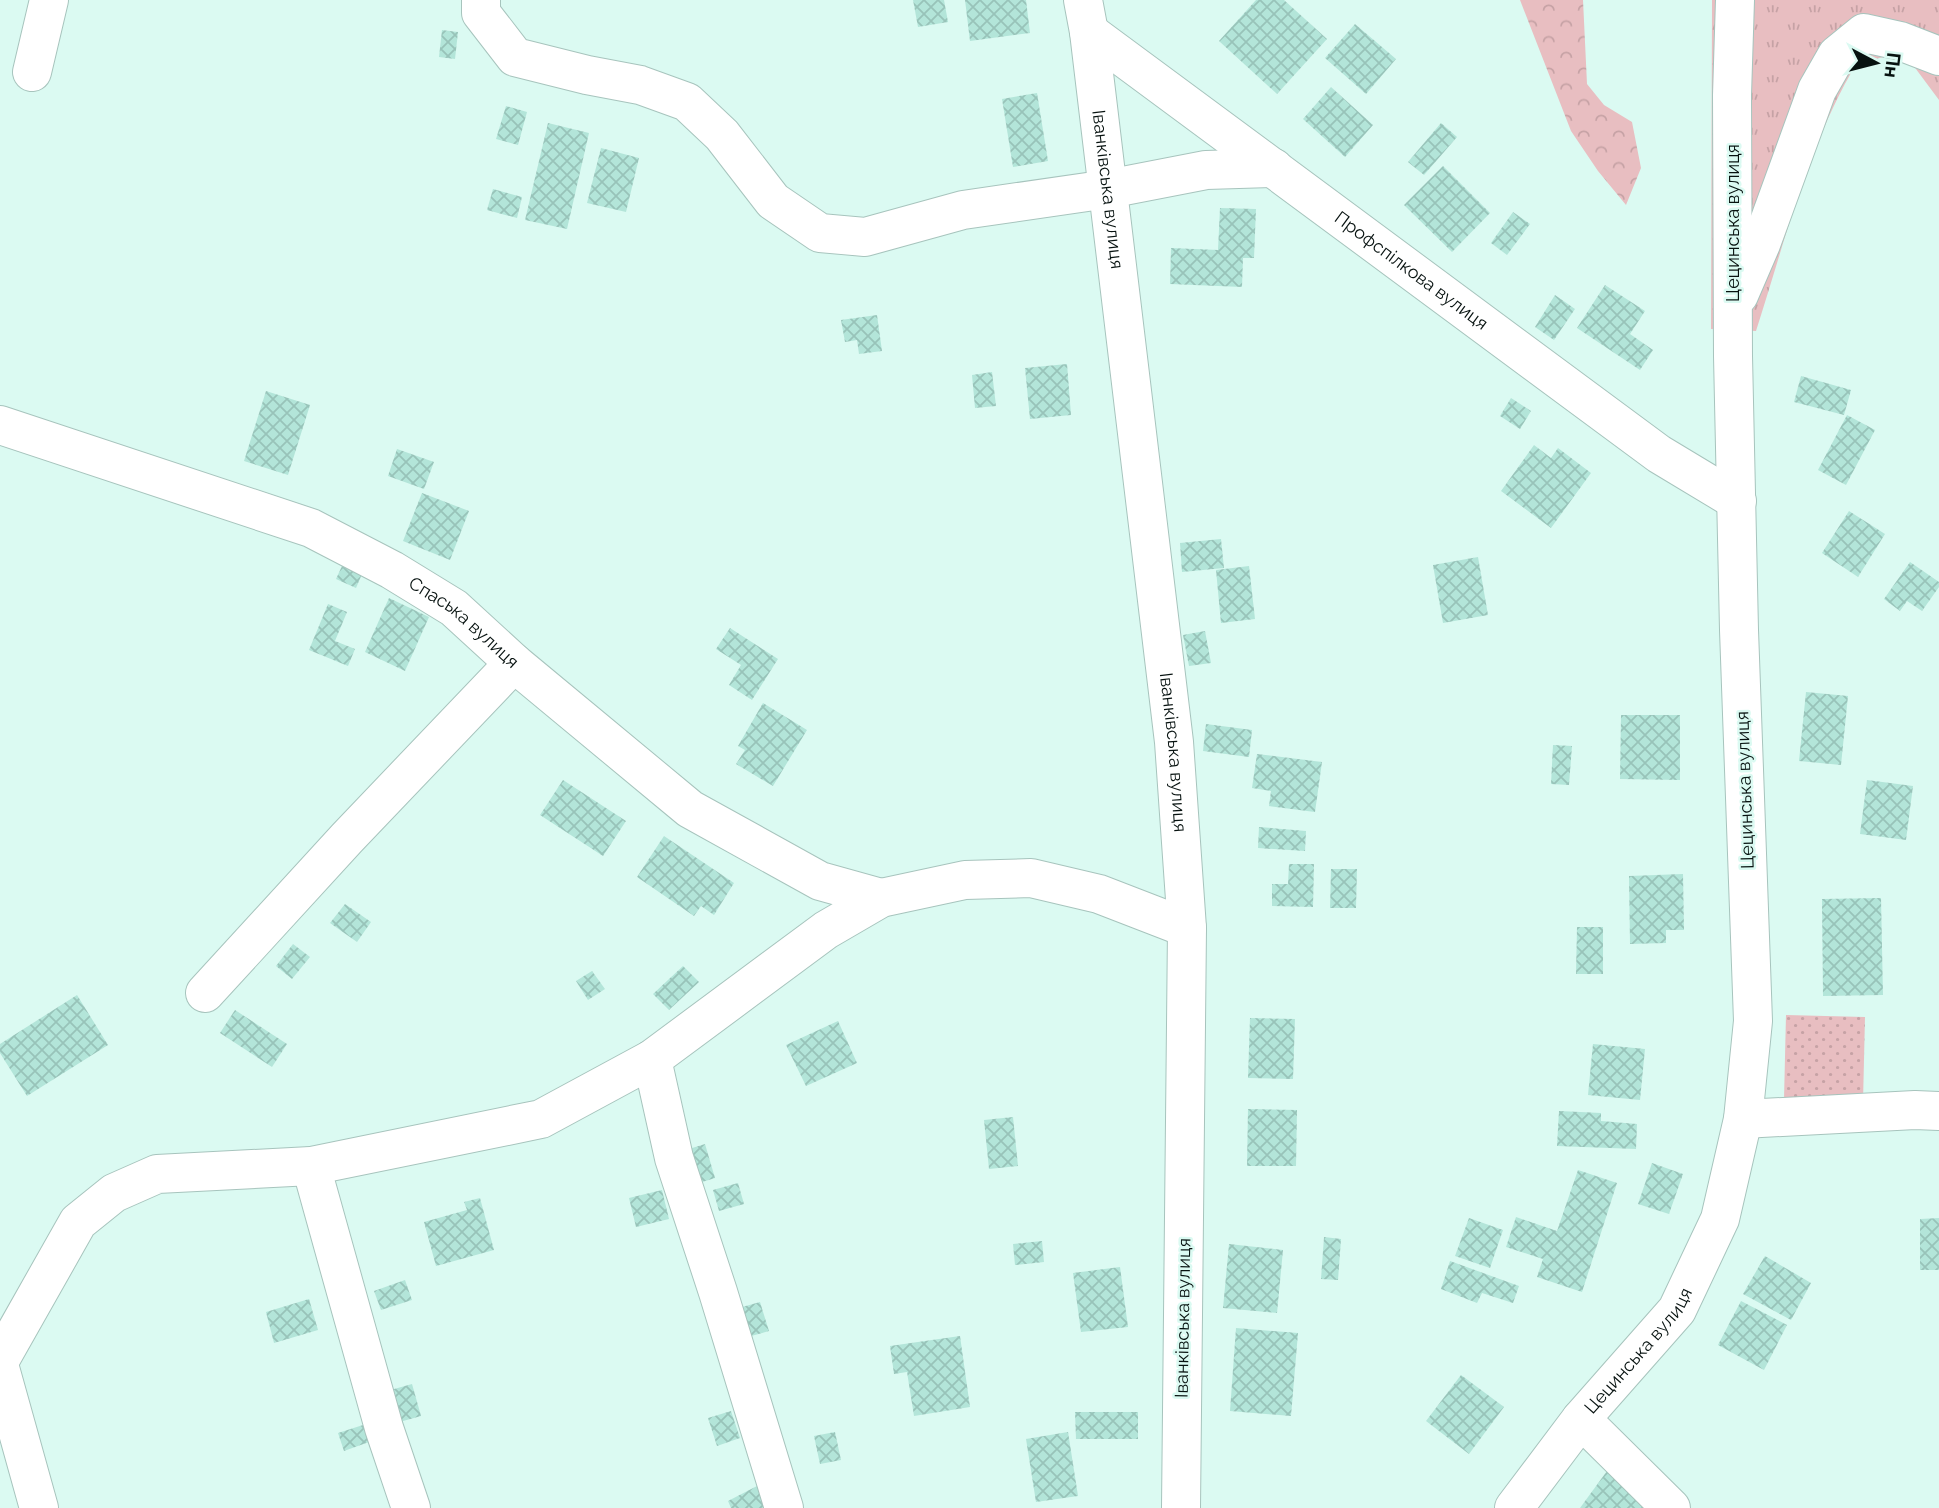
<svg xmlns="http://www.w3.org/2000/svg" width="1939" height="1508" viewBox="0 0 1939 1508" font-family="Raleway,sans-serif">
<style>
.grass{fill:url(#grass-tufts)}
.forest{fill:url(#forest-crowns)}
.park{fill:url(#park-dots)}
.building{fill:url(#building-cross-hatch)}
.lines{fill:none;stroke-linecap:round;stroke-linejoin:round}
.minor-casing{stroke:#a7c4bd;stroke-width:40}
.minor{stroke:#fff;stroke-width:38}
.labels{text-anchor:middle;stroke-width:5;stroke-linejoin:round;paint-order:stroke}
.street-label{font-size:18px;fill:#071210;stroke:#dbfaf2}
</style>
<defs>
<pattern id="grass-tufts" width="24" height="20" patternUnits="userSpaceOnUse" patternTransform="scale(1.75)"><rect width="24" height="20" fill="#e8bec1"/><path d="M3 7l-1-3M5 7V3M7 7l1-3M15 17l-1-3M17 17v-4M19 17l1-3" fill="none" stroke="#c6a2a5"/></pattern>
<pattern id="forest-crowns" width="20" height="18" patternUnits="userSpaceOnUse" patternTransform="scale(1.75)"><rect width="20" height="18" fill="#e8bec1"/><path d="M2 6a3 3 0 1 1 6 0M12 15a3 3 0 1 1 6 0" fill="none" stroke="#c6a2a5"/></pattern>
<pattern id="park-dots" width="8" height="8" patternUnits="userSpaceOnUse" patternTransform="scale(1.75)"><rect width="8" height="8" fill="#e8bec1"/><path d="M2 2h.1M6 6h.1" fill="none" stroke="#c6a2a5" stroke-width="1.8" stroke-linecap="round"/></pattern>
<pattern id="building-cross-hatch" width="8" height="8" patternUnits="userSpaceOnUse" patternTransform="scale(1.75)"><rect width="8" height="8" fill="#b3e5d9"/><path d="M0 0l8 8M0 8l8-8" fill="none" stroke="#98c3b9"/></pattern>
</defs>
<rect width="100%" height="100%" fill="#dbfaf2"/>
<path class="grass" d="M1712 0H1939V100L1910 61 1884 57 1857 63C1810 139 1784 244 1756 331L1711 329Z"/>
<polygon class="forest" points="1520,0 1583,0 1587,84 1604,105 1632,122 1641,168 1626,205 1598,171 1571,131"/>
<polygon class="park" points="1786,1015 1865,1017 1863,1102 1784,1100"/>
<g class="building">
<polygon points="913,0 944,0 948,22 918,27"/>
<polygon points="965,0 1026,0 1030,33 970,41"/>
<polygon points="1256,0 1284,0 1327,39 1277,94 1219,41"/>
<polygon points="1355,24 1396,59 1366,94 1325,58"/>
<polygon points="442,30 458,32 455,59 439,57"/>
<polygon points="1331,87 1373,125 1345,157 1303,119"/>
<polygon points="1037,93 1048,161 1013,167 1002,99"/>
<polygon points="506,106 527,112 518,145 496,139"/>
<polygon points="548,123 589,133 567,229 525,220"/>
<polygon points="1441,123 1457,137 1424,175 1408,162"/>
<polygon points="601,148 639,158 626,212 587,203"/>
<polygon points="1443,166 1490,213 1452,252 1404,205"/>
<polygon points="493,189 522,197 517,218 487,210"/>
<polygon points="1220,208 1256,209 1254,258 1243,258 1242,287 1170,284 1171,248 1218,250"/>
<polygon points="1513,212 1530,224 1507,255 1491,243"/>
<polygon points="1605,285 1645,311 1630,334 1653,350 1640,370 1577,328"/>
<polygon points="1555,295 1575,309 1554,340 1535,327"/>
<polygon points="877,315 882,351 859,354 857,340 845,342 841,320"/>
<polygon points="1067,364 1071,415 1030,419 1025,368"/>
<polygon points="992,372 996,406 975,408 972,375"/>
<polygon points="1801,376 1851,390 1844,415 1794,402"/>
<polygon points="266,391 310,405 288,475 244,461"/>
<polygon points="1511,398 1531,411 1520,429 1500,416"/>
<polygon points="1847,415 1875,430 1846,485 1818,470"/>
<polygon points="1534,445 1551,458 1558,448 1591,473 1551,528 1501,491"/>
<polygon points="397,449 434,462 424,489 388,476"/>
<polygon points="422,493 469,511 450,560 403,541"/>
<polygon points="1849,511 1885,534 1858,577 1822,553"/>
<polygon points="1221,539 1224,568 1182,572 1180,543"/>
<polygon points="1478,557 1488,615 1443,623 1433,565"/>
<polygon points="1910,562 1939,582 1939,587 1922,611 1907,601 1900,611 1884,599"/>
<polygon points="342,566 362,574 356,588 336,579"/>
<polygon points="1249,566 1255,619 1221,623 1216,570"/>
<polygon points="389,598 429,617 405,671 365,652"/>
<polygon points="328,604 347,612 335,641 355,649 348,666 309,650"/>
<polygon points="730,628 778,659 752,700 729,685 741,665 716,649"/>
<polygon points="1205,631 1211,663 1189,666 1183,635"/>
<polygon points="1806,692 1848,696 1841,765 1799,761"/>
<polygon points="763,703 807,730 773,786 736,764 745,750 738,746"/>
<polygon points="1621,715 1680,715 1680,780 1620,779"/>
<polygon points="1206,724 1252,730 1249,757 1203,751"/>
<polygon points="1553,745 1572,746 1569,785 1551,784"/>
<polygon points="1257,754 1322,762 1315,812 1269,806 1271,791 1252,788"/>
<polygon points="563,780 626,821 603,856 540,815"/>
<polygon points="1867,780 1913,786 1906,840 1860,834"/>
<polygon points="1259,827 1306,831 1305,851 1258,848"/>
<polygon points="664,836 734,883 714,915 701,906 694,916 637,877"/>
<polygon points="1289,864 1314,864 1313,907 1272,906 1272,884 1288,884"/>
<polygon points="1331,869 1357,869 1356,908 1330,908"/>
<polygon points="1683,874 1684,930 1666,930 1666,943 1630,944 1629,876"/>
<polygon points="1881,898 1883,995 1823,996 1822,899"/>
<polygon points="345,904 371,922 357,942 330,923"/>
<polygon points="1577,927 1603,927 1603,974 1576,974"/>
<polygon points="293,944 310,957 292,979 276,966"/>
<polygon points="683,966 699,982 669,1010 653,994"/>
<polygon points="592,971 605,989 588,1000 576,981"/>
<polygon points="77,995 108,1045 27,1096 0,1053 0,1044"/>
<polygon points="235,1010 287,1044 272,1067 220,1033"/>
<polygon points="1250,1018 1295,1019 1293,1079 1248,1078"/>
<polygon points="838,1021 857,1063 806,1086 786,1045"/>
<polygon points="1593,1044 1645,1049 1640,1100 1588,1095"/>
<polygon points="1248,1109 1297,1110 1296,1166 1247,1166"/>
<polygon points="1559,1111 1601,1113 1601,1121 1637,1124 1636,1149 1557,1146"/>
<polygon points="1013,1117 1018,1166 989,1169 984,1120"/>
<polygon points="705,1144 715,1178 699,1183 689,1149"/>
<polygon points="1652,1163 1683,1174 1669,1214 1638,1204"/>
<polygon points="1578,1170 1617,1183 1582,1292 1537,1277 1543,1259 1506,1247 1516,1217 1557,1231"/>
<polygon points="738,1183 744,1204 719,1211 713,1190"/>
<polygon points="662,1190 669,1219 636,1227 629,1198"/>
<polygon points="480,1198 494,1250 436,1266 424,1222 467,1210 464,1202"/>
<polygon points="1469,1218 1503,1230 1490,1268 1455,1256"/>
<polygon points="1939,1218 1939,1270 1920,1270 1920,1219"/>
<polygon points="1324,1237 1341,1239 1338,1280 1321,1279"/>
<polygon points="1042,1241 1044,1262 1015,1265 1013,1244"/>
<polygon points="1229,1244 1283,1250 1277,1313 1223,1308"/>
<polygon points="1765,1256 1811,1283 1791,1320 1743,1294"/>
<polygon points="1450,1261 1519,1286 1513,1303 1482,1293 1477,1303 1441,1289"/>
<polygon points="1120,1267 1128,1327 1081,1332 1073,1273"/>
<polygon points="405,1280 412,1300 381,1310 374,1291"/>
<polygon points="309,1299 318,1330 274,1343 266,1312"/>
<polygon points="1741,1301 1787,1325 1764,1370 1718,1345"/>
<polygon points="760,1302 769,1331 744,1338 735,1309"/>
<polygon points="1236,1328 1298,1333 1291,1416 1230,1411"/>
<polygon points="960,1336 970,1407 914,1416 907,1372 894,1374 890,1346"/>
<polygon points="1461,1375 1504,1407 1469,1454 1426,1421"/>
<polygon points="412,1384 421,1416 396,1423 387,1391"/>
<polygon points="731,1411 740,1438 717,1446 708,1418"/>
<polygon points="1075,1412 1138,1412 1138,1439 1076,1439"/>
<polygon points="363,1425 369,1442 344,1451 338,1433"/>
<polygon points="835,1432 841,1460 820,1464 814,1436"/>
<polygon points="1068,1432 1078,1496 1036,1502 1026,1439"/>
<polygon points="1607,1471 1649,1501 1643,1508 1580,1508"/>
<polygon points="759,1485 769,1505 764,1508 731,1508 728,1501"/>
</g>
<g class="lines">
<defs>
<g id="minor">
<polyline points="481,0 481,13 515,57 587,75 640,85 687,102 722,135 773,201 820,233 865,237 963,210 1108,189 1206,170 1274,168"/>
<path id="s1" d="M1083 0 1089 32 1174 742 1187 928 1181 1508"/>
<path id="s2" d="M1089 32 1659 454 1737 501"/>
<polyline points="32,72 49,0"/>
<polyline points="1739,295 1761,244 1817,90 1837,55 1864,33 1900,41 1939,56"/>
<path id="s3" d="M0 425 311 528 392 570 454 608 514 663 690 809 820 881 881 898"/>
<polyline points="205,993 347,838 514,663"/>
<polyline points="652,1059 674,1158 718,1292 784,1508"/>
<polyline points="1743,1119 1915,1110 1939,1111"/>
<polyline points="311,1166 384,1428 411,1508"/>
<polyline points="0,1360 78,1222 114,1193 157,1174 311,1166 541,1119 652,1059 826,930 881,898 965,880 1031,878 1099,894 1187,928"/>
<polyline points="0,1368 39,1508"/>
<polyline points="1581,1419 1671,1508"/>
<path id="s4" d="M1514 1508 1581 1419 1677 1310 1720 1219 1743 1119 1753 1021 1739 630 1733 356 1732 95 1735 0"/>
</g>
</defs>
<use href="#minor" class="minor-casing"/>
<use href="#minor" class="minor"/>
</g>
<g class="labels">
<g class="street-label">
<text dy="6" stroke="none"><textPath href="#s1" startOffset="191">Іванківська вулиця</textPath></text>
<text transform="translate(1733 223) rotate(-90)" y="6">Цецинська вулиця</text>
<text dy="6" stroke="none"><textPath href="#s2" startOffset="401">Профспілкова вулиця</textPath></text>
<text dy="6" stroke="none"><textPath href="#s3" startOffset="508">Спаська вулиця</textPath></text>
<text dy="6" stroke="none"><textPath href="#s1" startOffset="758">Іванківська вулиця</textPath></text>
<text transform="translate(1745 790) rotate(-92)" y="6">Цецинська вулиця</text>
<text transform="translate(1183 1318) rotate(-89)" y="6">Іванківська вулиця</text>
<text dy="6" stroke="none"><textPath href="#s4" startOffset="201">Цецинська вулиця</textPath></text>
</g>
</g>
<g transform="translate(1876 63) rotate(97)" stroke="#dbfaf2" stroke-width="5" paint-order="stroke">
<path d="M0-5L12 26L0 18L-12 26Z" fill="#071210"/>
<text y="-10" font-size="19" font-weight="bold" text-anchor="middle" fill="#071210">Пн</text>
</g>
</svg>
